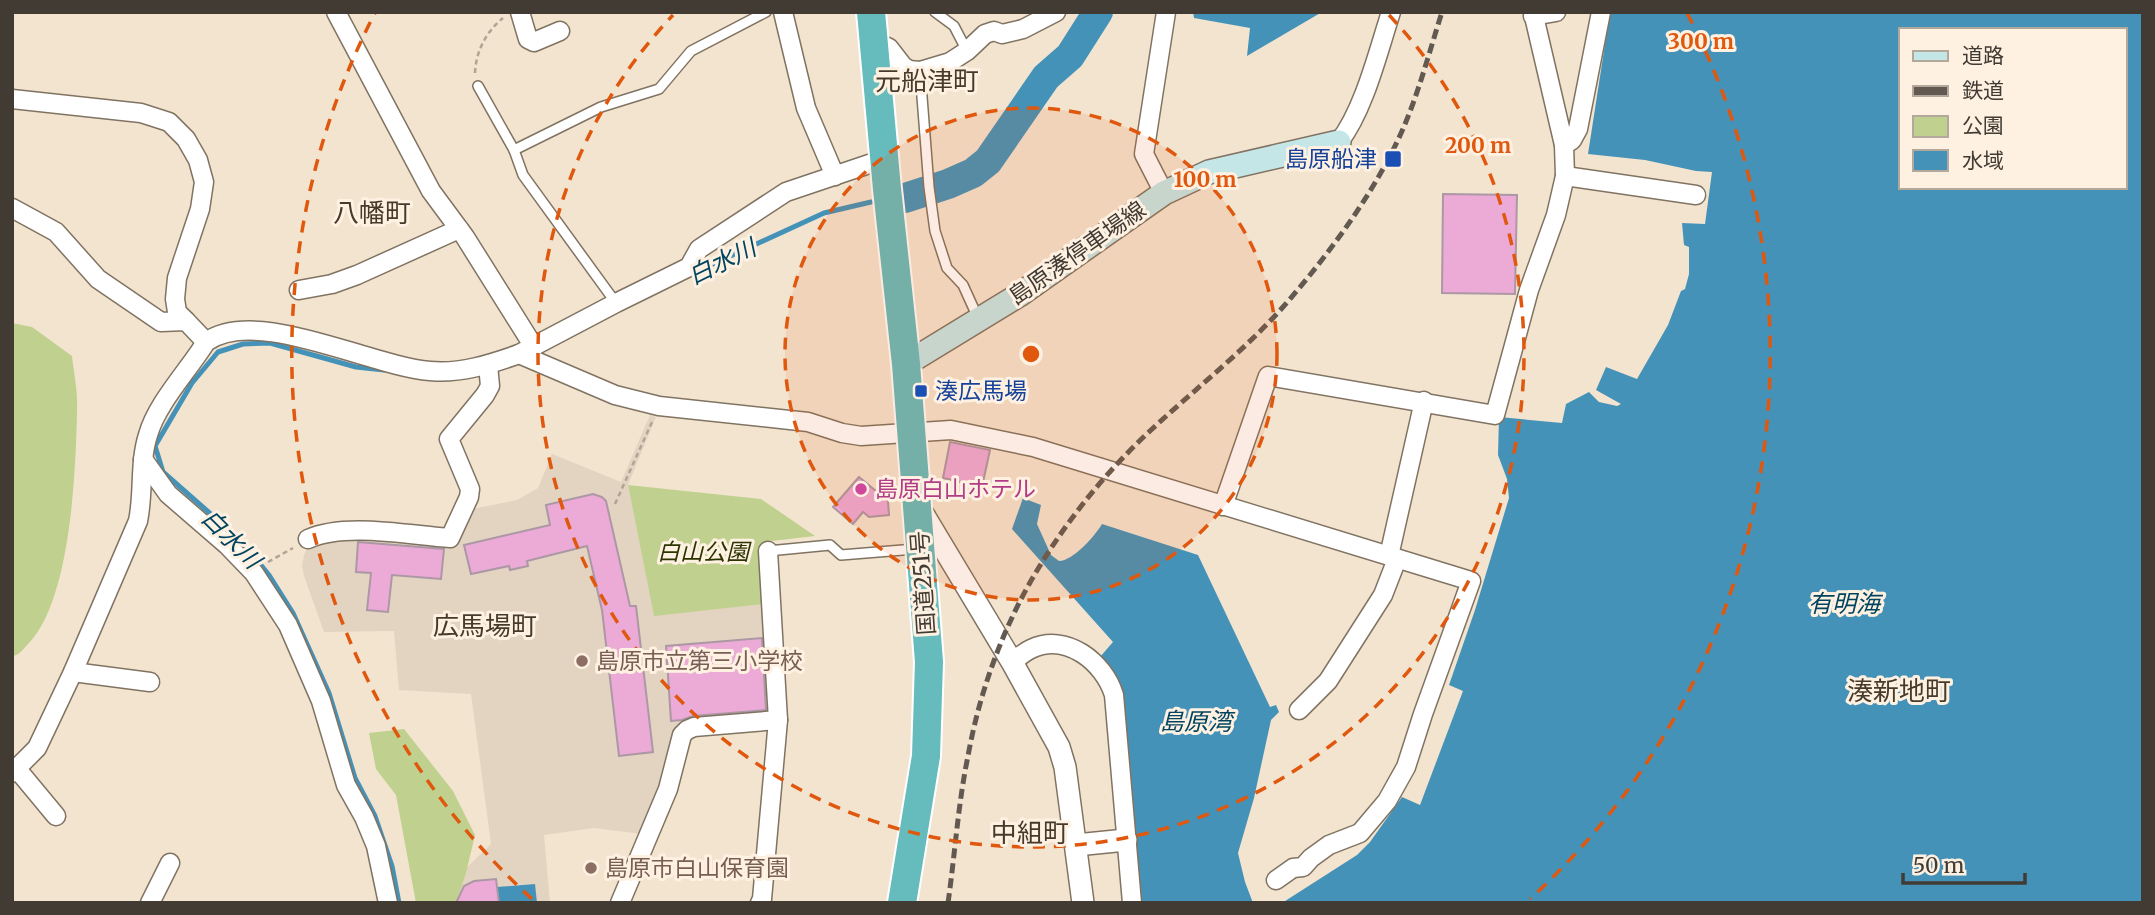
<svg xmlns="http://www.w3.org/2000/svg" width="2155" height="915" viewBox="0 0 2155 915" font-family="Merriweather,'Noto Sans JP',serif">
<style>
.education{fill:#e3d3c1}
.green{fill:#c0d08f}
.water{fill:#4592b9;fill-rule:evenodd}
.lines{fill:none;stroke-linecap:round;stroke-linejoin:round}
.stream{stroke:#4592b9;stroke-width:5}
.river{stroke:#4592b9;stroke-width:30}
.building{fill:#ecaad6;stroke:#ac97a4;stroke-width:2}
.service-casing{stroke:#807362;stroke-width:12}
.minor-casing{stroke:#807362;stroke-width:21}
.tertiary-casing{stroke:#807362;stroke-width:24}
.secondary-casing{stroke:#807362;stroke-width:26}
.trunk-casing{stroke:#fff;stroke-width:32}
.path{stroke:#b0a495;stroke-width:2.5;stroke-dasharray:5 3.5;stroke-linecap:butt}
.service{stroke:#fff;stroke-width:9}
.minor{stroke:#fff;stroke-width:18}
.tertiary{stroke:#fff;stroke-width:21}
.secondary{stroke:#c5e6e6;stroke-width:23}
.trunk{stroke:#66bcbc;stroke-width:28}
.rail{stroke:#625a51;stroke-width:5;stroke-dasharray:10 5;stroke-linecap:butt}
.ring{fill:none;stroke:#e0580e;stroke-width:3.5;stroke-dasharray:12 9}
.transit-dot{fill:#1a4fb4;stroke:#fef1e2;stroke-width:2.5}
.hotel-dot{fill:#d1479c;stroke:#fef1e2;stroke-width:2.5}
.education-dot{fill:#8d6e63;stroke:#fef1e2;stroke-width:2.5}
.labels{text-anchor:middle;stroke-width:6;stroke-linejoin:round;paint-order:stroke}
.transit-label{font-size:23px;fill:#164399;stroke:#fef1e2;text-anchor:end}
.street-label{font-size:23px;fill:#413b34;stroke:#fef1e2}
.hotel-label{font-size:23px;fill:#b23c85;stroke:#fef1e2;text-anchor:start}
.park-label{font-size:23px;font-style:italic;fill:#2c3500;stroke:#fef1e2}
.education-label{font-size:23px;fill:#785e54;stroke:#fef1e2;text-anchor:start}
.water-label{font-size:24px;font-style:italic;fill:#00445f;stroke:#fef1e2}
.quarter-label{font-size:26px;fill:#463a2b;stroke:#fef1e2}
.centre{fill:#e0580e;stroke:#fef1e2;stroke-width:3.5}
.ring-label{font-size:21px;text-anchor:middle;font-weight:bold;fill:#e0580e;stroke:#fef1e2;stroke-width:6;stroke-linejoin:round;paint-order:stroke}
</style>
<rect width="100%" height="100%" fill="#f3e4d0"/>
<polygon class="education" points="650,415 656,417 628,485 654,615 765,604 770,716 683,722 679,725 642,834 594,828 544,835 550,903 449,903 457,877 491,844 471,694 399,690 394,631 324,632 304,576 302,566 304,555 307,548 315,540 326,537 455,542 472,509 517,500 538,488 552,454 621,482"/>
<g class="green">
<path d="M12 323 32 327 72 356C74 374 78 392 77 410 76 470 71 599 29 643 23 649 20 655 12 656Z"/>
<polygon points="628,485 761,499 815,536 763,542 765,604 654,616"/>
<polygon points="404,729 453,791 475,835 466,873 456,903 416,903 396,795 376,769 369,733"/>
</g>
<g class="water">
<polygon points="1193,12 1322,12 1247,56 1250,28 1194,18"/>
<path d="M1610 12H2143V903H1282L1357 855 1370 842 1402 797 1420 805 1463 691 1449 685 1475 610 1509 498 1507 479 1498 455 1499 417 1562 423 1566 404 1589 392 1599 402 1617 406 1621 404 1596 390 1606 367 1637 379 1668 325 1681 291 1685 289 1689 274V247L1684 245 1682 223 1705 224 1712 172 1696 171 1645 160 1588 154ZM1901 30H2125V187H1901Z"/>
<path d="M1023 498 1041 505 1037 524 1051 555 1059 561C1073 561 1095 536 1102 524L1198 555 1270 707 1276 705 1279 712 1271 720 1254 798 1238 853 1245 882 1253 903H1135L1120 693 1100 657 1113 642 1012 529Z"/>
<polygon points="535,884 537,903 499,903 497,887"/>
</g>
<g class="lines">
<g class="stream">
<polyline points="691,274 824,213 871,202"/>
<polyline points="384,370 356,367 270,343 243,344 218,352 192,383 155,446 163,472 221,523 256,559 269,575 293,613 329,693 355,778 375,816 392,866 399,903"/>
</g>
<polyline class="river" points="905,198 948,184 973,173 988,161 1046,77 1070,56 1098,12"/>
</g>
<g class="building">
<polygon points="1443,194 1517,195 1515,294 1442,293"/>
<polygon points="950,442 990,450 982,487 943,478"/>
<polygon points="859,477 888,501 889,515 869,517 863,512 853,524 833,507"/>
<polygon points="593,494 602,497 606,501 630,606 636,606 653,752 619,756 602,610 587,546 527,561 528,566 510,570 509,566 471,574 464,545 550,525 546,505"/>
<polygon points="358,542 444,549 441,579 392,575 388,612 367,610 371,573 356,572"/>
<polygon points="762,638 766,710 693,716 682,720 671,721 666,646"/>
<polygon points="496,879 499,903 456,903 464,886 474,881"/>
</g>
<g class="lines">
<defs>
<g id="service">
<polyline points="935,12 954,26 967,51"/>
<polyline points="920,71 929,187 935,231 947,268 963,285 978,318"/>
<polyline points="478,86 514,150 523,175 616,303"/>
<polyline points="514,150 601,107 659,89 691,51 766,12"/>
<polyline points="768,551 830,545 841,555 915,549"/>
</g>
<g id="minor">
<polyline points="336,12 431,191 465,237 534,347"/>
<polyline points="520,12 528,39 534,42 560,31"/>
<polyline points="783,12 806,108 835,176"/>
<polyline points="1533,16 1556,12"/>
<polyline points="873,40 889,48 903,66 909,70 920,71 950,62 967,51 985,34 994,31 1002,34 1023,29 1056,12"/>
<polyline points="12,99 141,113 169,122 186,139 198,160 204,182 200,209 177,278 175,299 177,312 186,321"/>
<path d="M1339 142C1364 110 1378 52 1391 12"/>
<polyline points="1564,145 1572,140 1578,129 1601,12"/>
<polyline points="1565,176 1696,195"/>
<polyline points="1164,193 1144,154 1166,12"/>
<polyline points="12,208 56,232 98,279 161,322 186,321 206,342"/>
<polyline points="299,290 332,284 357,275 459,229"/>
<polyline points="519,354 616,303 689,267 699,249 786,192 884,159"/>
<polyline points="143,459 168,494 227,545 254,573 288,625 321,701 346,785 364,817 376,846 388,903"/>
<polyline points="1223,506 1268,376 1495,415 1529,290 1556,215 1565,176 1564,145 1533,12"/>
<path d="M308 539C345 522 408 535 450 538L469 497 470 489 449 439 485 395 490 386 488 365"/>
<polyline points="1389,556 1424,401"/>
<path d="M1012 662C1018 658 1024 652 1031 649 1066 632 1104 662 1114 695L1132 903"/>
<polyline points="73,672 150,682"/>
<polyline points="1299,710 1328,681 1344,656 1383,595 1397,559"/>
<polyline points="17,769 56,816"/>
<path d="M12 773 37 748 73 672 138 521C144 493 139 463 148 435 157 403 188 371 206 342 257 306 369 366 430 371 460 374 491 364 519 354L615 395 659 406 808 422 842 433 861 436 951 430 1033 447 1471 581 1423 714 1406 767 1387 801 1360 833 1329 845 1311 858 1303 867 1293 868 1276 880"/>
<polyline points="150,903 170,863"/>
<polyline points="620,903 668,789 682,735 687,730 694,727 778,720"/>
<polyline points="760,903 762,899 778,720 768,551"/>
</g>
<g id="tertiary">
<polyline points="919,507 1012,662 1059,747 1065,767 1083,903"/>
<polyline points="1076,845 1126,840"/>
</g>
<polyline id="secondary" points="906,364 1019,295 1164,193 1209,172 1339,142"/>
<polyline id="trunk" points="871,12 887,189 906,364 929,662 926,756 902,903"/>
</defs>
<use href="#service" class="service-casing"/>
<use href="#minor" class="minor-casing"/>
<use href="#tertiary" class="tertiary-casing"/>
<use href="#secondary" class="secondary-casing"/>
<use href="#trunk" class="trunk-casing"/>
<g class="path">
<path d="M475 73C476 51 486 32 503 18"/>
<polyline points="615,504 652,422"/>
<polyline points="268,562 293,548"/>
</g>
<use href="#service" class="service"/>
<use href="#minor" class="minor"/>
<use href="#tertiary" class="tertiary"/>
<use href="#secondary" class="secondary"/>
<use href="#trunk" class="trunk"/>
<path class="rail" d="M948 903C955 854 958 804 968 756 980 689 1005 622 1041 564 1071 515 1109 469 1151 430 1195 389 1243 352 1283 307 1324 260 1364 207 1392 152 1415 108 1427 59 1442 12"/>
</g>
<circle cx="1031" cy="354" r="246" fill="#e0580e" fill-opacity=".12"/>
<g class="ring">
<circle cx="1031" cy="354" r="246"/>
<path d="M1389 15A493 493 0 1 1 673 15"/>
<path d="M532 899A739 739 0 0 1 375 13M1687 13A739 739 0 0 1 1530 899"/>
</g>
<g class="transit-dot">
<rect x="1384" y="150" width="18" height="18" rx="3.5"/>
<rect x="914" y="384" width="14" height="14" rx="3.5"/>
</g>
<circle class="hotel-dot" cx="861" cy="489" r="7"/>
<g class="education-dot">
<circle cx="582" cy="661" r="7"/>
<circle cx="591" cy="868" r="7"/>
</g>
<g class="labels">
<g class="transit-label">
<text x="1377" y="167">島原船津</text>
<text x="935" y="399" text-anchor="start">湊広馬場</text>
</g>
<g class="street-label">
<text transform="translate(1077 253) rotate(-35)" y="8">島原湊停車場線</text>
<text transform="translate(923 583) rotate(-94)" y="8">国道251号</text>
</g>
<g class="hotel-label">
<text x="875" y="497">島原白山ホテル</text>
</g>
<g class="park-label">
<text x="703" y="560">白山公園</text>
</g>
<g class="education-label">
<text x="596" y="669">島原市立第三小学校</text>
<text x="605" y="876">島原市白山保育園</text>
</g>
<g class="water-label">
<text transform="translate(722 262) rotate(-26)" y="8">白水川</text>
<text transform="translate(231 539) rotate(45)" y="8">白水川</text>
<text x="1844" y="612">有明海</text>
<text x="1196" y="730">島原湾</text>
</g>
<g class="quarter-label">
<text x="927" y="90">元船津町</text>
<text x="372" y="222">八幡町</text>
<text x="485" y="635">広馬場町</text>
<text x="1899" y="700">湊新地町</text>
<text x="1030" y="842">中組町</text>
</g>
</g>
<circle cx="1031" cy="354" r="10" class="centre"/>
<g class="ring-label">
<text x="1701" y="49">300 m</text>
<text x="1478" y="153">200 m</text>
<text x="1205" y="187">100 m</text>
</g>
<rect width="2155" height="915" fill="none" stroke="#413b34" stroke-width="28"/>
<rect x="1899" y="28" width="228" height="161" fill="#fef1e2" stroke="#b2a89c" stroke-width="2"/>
<rect x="1913" y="51" width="35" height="10" fill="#c5e6e6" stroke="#b2a89c" stroke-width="2"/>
<text x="1962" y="63" font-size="21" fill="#413b34">道路</text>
<rect x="1913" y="86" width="35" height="10" fill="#625a51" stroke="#b2a89c" stroke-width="2"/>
<text x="1962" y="98" font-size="21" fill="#413b34">鉄道</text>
<rect x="1913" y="116" width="35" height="21" fill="#c0d08f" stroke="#b2a89c" stroke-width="2"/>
<text x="1962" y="133" font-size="21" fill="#413b34">公園</text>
<rect x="1913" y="150" width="35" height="21" fill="#4592b9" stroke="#b2a89c" stroke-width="2"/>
<text x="1962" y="168" font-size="21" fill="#413b34">水域</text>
<path d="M1903 873v10h122v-10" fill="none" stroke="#413b34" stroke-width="3.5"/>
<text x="1913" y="873" font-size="21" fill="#413b34" stroke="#fef1e2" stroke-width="5" paint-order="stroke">50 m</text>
</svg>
